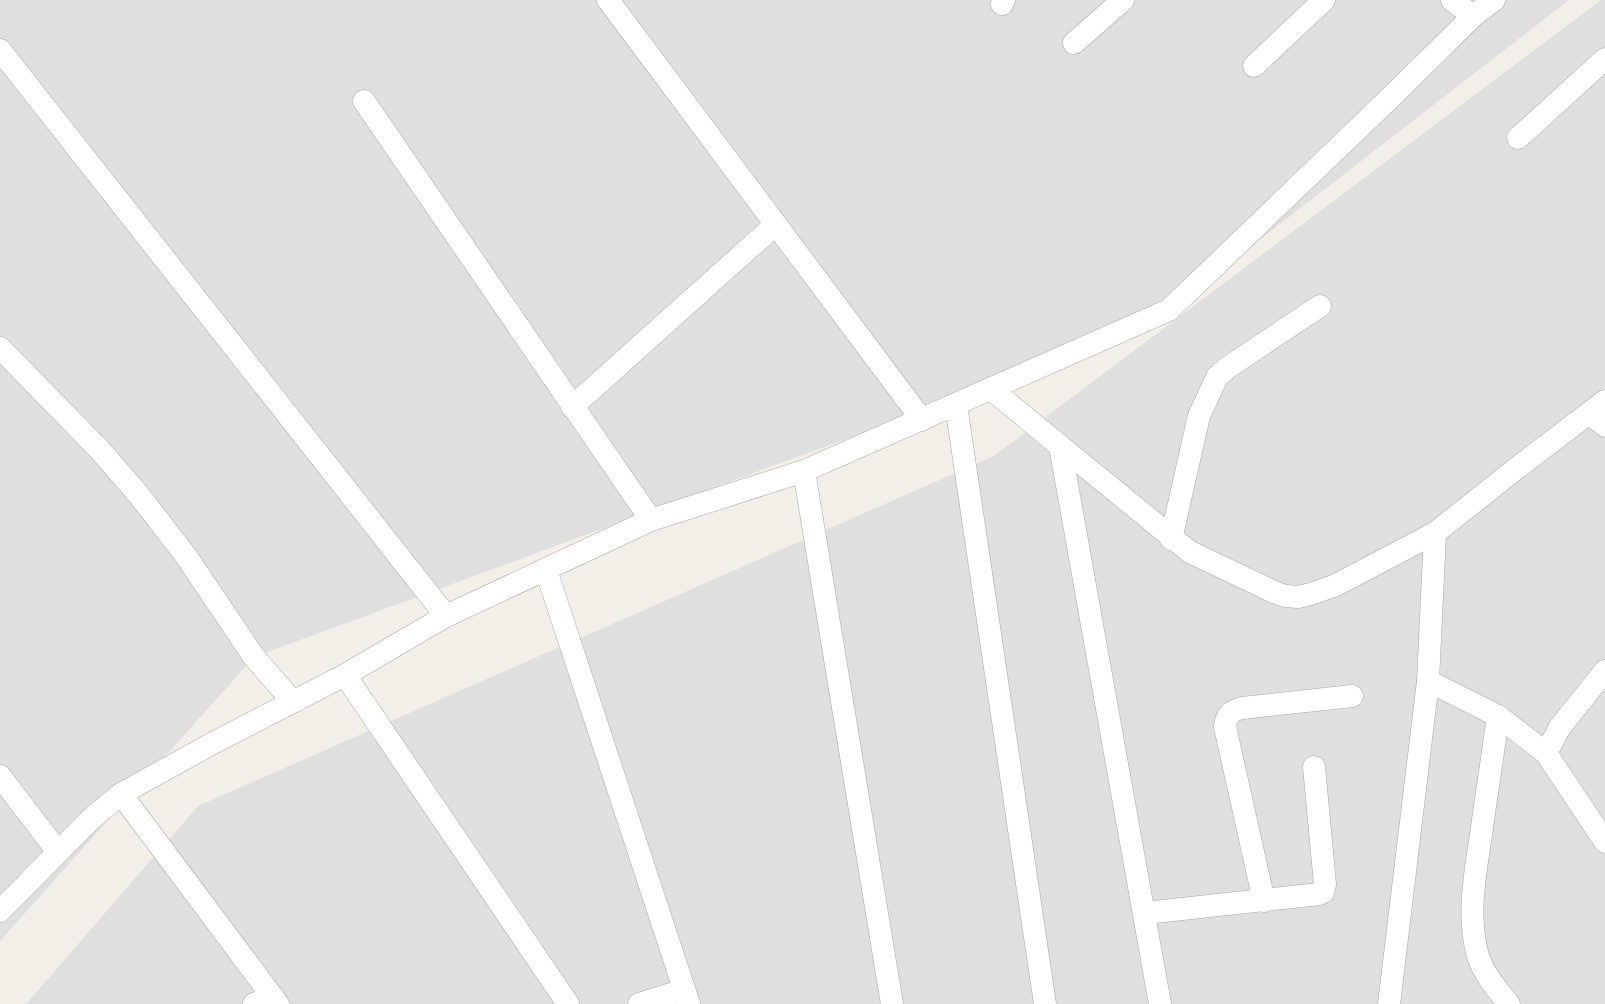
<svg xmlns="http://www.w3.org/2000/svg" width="1605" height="1004" viewBox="0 0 1605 1004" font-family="'DejaVu Sans',sans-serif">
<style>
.residential{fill:#e0dfdf}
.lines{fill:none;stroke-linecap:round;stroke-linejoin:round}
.minor-casing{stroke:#a9a9a9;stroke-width:23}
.minor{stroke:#fff;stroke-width:22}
</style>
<rect width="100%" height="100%" fill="#f2efe9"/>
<g class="residential">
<polygon points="0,0 1569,0 1169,310 1028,372 254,657 0,941"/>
<polygon points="1601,0 1605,0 1605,1004 26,1004 198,806 994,456"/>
</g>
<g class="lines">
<defs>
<g id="minor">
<polyline points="608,0 922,420"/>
<polyline points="1452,0 1473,16"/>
<polyline points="1002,4 1004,0"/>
<polyline points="1074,43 1123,0"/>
<polyline points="0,50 446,616"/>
<polyline points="1254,66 1324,0"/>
<polyline points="364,101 651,520"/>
<polyline points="1518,138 1605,59"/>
<polyline points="0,348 98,448 138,494 186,556 254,657 293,702"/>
<polyline points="991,389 1060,446 1160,1004"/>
<polyline points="956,405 1045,1004"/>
<polyline points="572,407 775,225"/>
<polyline points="1589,413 1605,426"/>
<polyline points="1060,446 1190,552 1274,592 1285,596 1298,597 1311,594 1336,585 1435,533 1513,471 1605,401"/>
<polyline points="804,471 892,1004"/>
<polyline points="1171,539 1199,416 1217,377 1227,368 1320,306"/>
<polyline points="546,570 689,1004"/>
<polyline points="345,675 568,1004"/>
<polyline points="1428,681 1498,716 1546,753 1605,842"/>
<path d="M1498 716C1493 754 1487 791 1482 828 1476 870 1466 914 1478 956 1484 975 1497 989 1509 1004"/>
<polyline points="1546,753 1560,727 1605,671"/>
<polyline points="0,776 58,852"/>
<polyline points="121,794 278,1004"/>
<path d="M1264 901 1225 727C1226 715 1231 711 1242 708L1352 696"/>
<polyline points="0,911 90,820 121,794 213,743 345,675 446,616 651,520 804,471 1169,310 1390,98 1473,16 1494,0"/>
<polyline points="1145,913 1319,894 1323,892 1325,884 1314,767"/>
<polyline points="254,1004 272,997"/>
<polyline points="639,1004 684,990"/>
<polyline points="1389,1004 1428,681 1435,533"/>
</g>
</defs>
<use href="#minor" class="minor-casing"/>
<use href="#minor" class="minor"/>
</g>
</svg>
